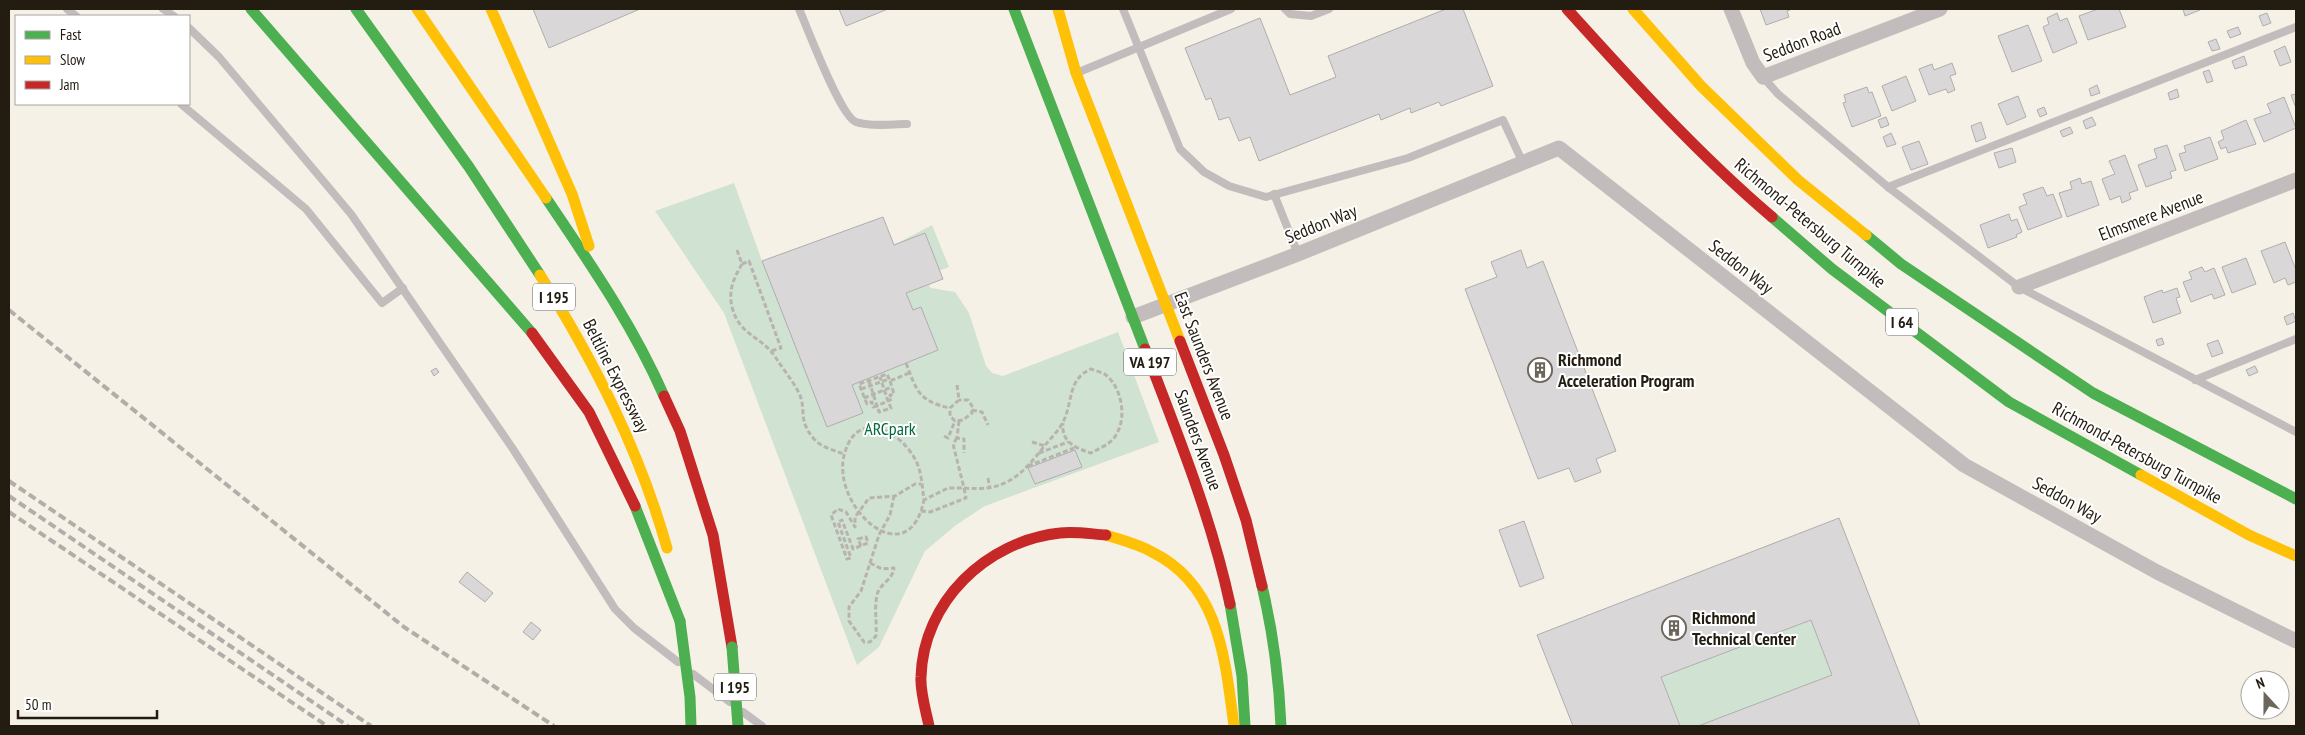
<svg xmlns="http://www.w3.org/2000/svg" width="2305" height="735" viewBox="0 0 2305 735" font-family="'PT Sans Narrow',sans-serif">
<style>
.green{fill:#d0e2d1}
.building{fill:#d9d7d8;stroke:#b0adae}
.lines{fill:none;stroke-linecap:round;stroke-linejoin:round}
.path{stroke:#b9b3b0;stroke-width:3;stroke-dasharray:5 2.5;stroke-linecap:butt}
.lane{stroke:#c2bcbc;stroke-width:8}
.street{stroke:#c2bcbc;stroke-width:15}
.fast{stroke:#4caf50;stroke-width:11}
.slow{stroke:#ffc107;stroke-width:11}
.jam{stroke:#c62828;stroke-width:11}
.rail{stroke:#b2ada9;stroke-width:4;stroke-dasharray:8 4;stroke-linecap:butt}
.fast-bridge{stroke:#4caf50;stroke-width:11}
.labels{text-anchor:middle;stroke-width:4;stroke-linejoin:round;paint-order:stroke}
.shield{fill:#fff;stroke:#656058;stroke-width:1}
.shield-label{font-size:16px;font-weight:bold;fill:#231c10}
.street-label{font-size:18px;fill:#231c10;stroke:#fff}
.poi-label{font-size:18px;font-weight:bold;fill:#231c10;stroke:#fff;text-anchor:start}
.park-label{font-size:18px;fill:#00683e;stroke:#fff}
</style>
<rect width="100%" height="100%" fill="#f6f1e6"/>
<g class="green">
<polygon points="734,183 762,261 883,217 894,245 932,225 949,267 923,277 931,288 955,292 969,313 986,366 992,373 1003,376 1118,332 1159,442 985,506 956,525 925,551 879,647 857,665 724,313 655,211"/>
<polygon points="1811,620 1832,675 1698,726 1680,726 1661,677"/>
</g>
<g class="building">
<polygon points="533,9 640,9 549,48"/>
<polygon points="839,9 888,9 846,26"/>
<polygon points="1446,9 1463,9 1493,86 1441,106 1439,102 1411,113 1410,108 1381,120 1379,114 1259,161 1250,137 1239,141 1229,117 1219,120 1211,98 1206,100 1185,48 1260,18 1290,95 1336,77 1328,56"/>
<polygon points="1760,9 1792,9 1787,11 1789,17 1766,25"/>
<polygon points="2098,9 2119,9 2126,27 2088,40 2079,16"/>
<polygon points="2183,9 2200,9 2200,10 2185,16"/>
<polygon points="2057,13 2060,21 2067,18 2077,43 2053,53 2043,27 2049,24 2047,18"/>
<polygon points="2267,13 2271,23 2263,26 2259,16"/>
<polygon points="2028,25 2042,61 2012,72 1998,36"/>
<polygon points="2238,27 2241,34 2230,38 2227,31"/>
<polygon points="2216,39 2220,49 2212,51 2208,42"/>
<polygon points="2285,46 2291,62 2280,66 2274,51"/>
<polygon points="2244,56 2247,65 2235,69 2232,61"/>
<polygon points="1952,63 1956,74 1950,76 1955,90 1948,93 1946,89 1929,95 1919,69 1932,64 1934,70"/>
<polygon points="2209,70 2213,81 2207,83 2203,72"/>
<polygon points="1906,76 1916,101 1892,111 1882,86"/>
<polygon points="2097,85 2100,93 2091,96 2089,89"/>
<polygon points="1867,87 1869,93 1872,92 1881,116 1852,127 1843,103 1846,102 1844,95"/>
<polygon points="2177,89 2179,97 2170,100 2168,93"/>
<polygon points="2296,94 2296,108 2291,95"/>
<polygon points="2018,96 2026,117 2007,125 1998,104"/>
<polygon points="2284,97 2296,128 2264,142 2254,119 2271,113 2267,104"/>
<polygon points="2044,107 2047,114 2040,117 2037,110"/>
<polygon points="1886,117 1889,125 1881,128 1878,120"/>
<polygon points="2092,117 2096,125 2086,129 2083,121"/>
<polygon points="2246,120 2256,144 2228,153 2226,147 2221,149 2218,142 2224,139 2221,131"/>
<polygon points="1981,122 1986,138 1976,142 1971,126"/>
<polygon points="2070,127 2073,133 2063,137 2060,131"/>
<polygon points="1891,133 1896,144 1887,147 1883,137"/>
<polygon points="2210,137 2218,159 2185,171 2179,154 2186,152 2184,146"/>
<polygon points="1919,141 1928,164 1911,170 1902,147"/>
<polygon points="2167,145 2176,170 2170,172 2172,178 2146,187 2138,165 2157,158 2154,149"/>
<polygon points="2012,148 2016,162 1999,168 1994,153"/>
<polygon points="2125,155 2138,190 2129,193 2131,199 2122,203 2120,196 2110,200 2102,179 2115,174 2109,161"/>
<polygon points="2080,178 2082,184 2091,181 2099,205 2067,217 2059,193 2072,189 2070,182"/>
<polygon points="2043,187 2047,196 2053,194 2062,217 2028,230 2019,207 2027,204 2023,194"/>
<polygon points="2009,214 2011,221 2017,219 2022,232 2016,235 2017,237 1988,248 1980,225"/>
<polygon points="883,217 894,245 925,233 943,279 906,293 913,310 921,307 938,350 852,385 863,413 827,427 762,261"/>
<polygon points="2285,242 2296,270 2296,282 2288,285 2285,278 2274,283 2261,251"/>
<polygon points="1521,250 1527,268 1543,261 1616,451 1596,459 1601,472 1575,482 1569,468 1538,479 1465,289 1497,277 1491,262"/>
<polygon points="2246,258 2256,284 2232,293 2222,267"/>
<polygon points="2202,267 2205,272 2214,268 2225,295 2214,299 2212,294 2191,302 2183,282 2192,279 2189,272"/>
<polygon points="2177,288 2180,297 2176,298 2181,313 2153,323 2144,297 2162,290 2163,293"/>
<polygon points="2293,313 2296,321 2287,325 2284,317"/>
<polygon points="2162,338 2164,344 2158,346 2156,340"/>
<polygon points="2218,340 2223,353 2212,357 2207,344"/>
<polygon points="2255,366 2258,372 2249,376 2246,370"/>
<polygon points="436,368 439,372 434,376 431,371"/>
<polygon points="1075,450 1082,467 1035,484 1028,468"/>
<polygon points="1839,518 1920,726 1698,726 1832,675 1811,620 1661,677 1680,726 1573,726 1537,635"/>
<polygon points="1524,521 1544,578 1520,587 1499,530"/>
<polygon points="467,572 493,593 485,602 459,582"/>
<polygon points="531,622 541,630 533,640 523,632"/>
</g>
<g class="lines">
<g class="path">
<path d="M737 250 742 264C734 278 728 290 732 307 740 337 761 335 776 358 783 369 793 381 799 393 807 410 797 419 814 439 822 448 834 450 844 454"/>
<polyline points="742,264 749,261 781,348 771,351"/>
<path d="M906 363C917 392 919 401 950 408"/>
<polyline points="869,381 877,406 888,401 880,377"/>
<polyline points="890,381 894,394 890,395 892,399 888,401 891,408 879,412 877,406 873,407 872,402 867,404 859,384 887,374 890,381 909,373"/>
<polyline points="957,385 959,400 950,408 950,416 955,421 963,420 972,413 972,406 968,400 959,400"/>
<polyline points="861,389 889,379"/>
<polyline points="864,398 892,387"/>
<polyline points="972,410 982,412 988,425"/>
<polyline points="959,421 957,438 964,439 964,453"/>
<polyline points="944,436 948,438 955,421"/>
<path d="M957 438 953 444 964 488C1006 492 1021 476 1046 444 1052 437 1060 429 1064 420 1073 400 1068 379 1091 369 1096 371 1102 372 1106 375 1122 388 1127 418 1116 435 1111 444 1100 448 1091 453 1075 448 1061 442 1063 423"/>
<polyline points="1032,442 1045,446"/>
<polyline points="1039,453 1068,442"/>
<polyline points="1028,466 1074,448"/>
<polyline points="988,478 990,489"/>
<path d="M921 511 930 512 966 498 964 488H948L924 500C922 487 922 471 915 459 899 430 858 409 845 452 828 505 908 578 924 500"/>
<polyline points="861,546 858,539 866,537 868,543 853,549 842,520 838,522 851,558 847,559 831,515 838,509 846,512 855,527 855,517 869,498 895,496 915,484 921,484"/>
<path d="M870 563 882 569 894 568C893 580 879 584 877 595 874 609 877 622 876 636L870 642H864L849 621V607L861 591 879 535 890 515 894 496"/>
</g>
<g class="lane">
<polyline points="67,9 76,16"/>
<polyline points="163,9 174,16"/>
<path d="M799 9C808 29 840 116 856 122 871 127 892 124 907 124"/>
<polyline points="1123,9 1180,149 1204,172 1229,186 1266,197 1408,158 1503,120 1523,163"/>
<polyline points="1285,9 1290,14 1311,16 1329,9"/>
<polyline points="189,28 219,57 351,214 513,449 615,609 634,628 678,662"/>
<polyline points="1079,72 1231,9"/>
<polyline points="1763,77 1778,94 1888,187 2019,287 2296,432"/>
<polyline points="181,104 306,209 382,303 403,288"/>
<polyline points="1888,187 2296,27"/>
<polyline points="1274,194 1298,254"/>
<polyline points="2195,380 2296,339"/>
<polyline points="693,674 730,702"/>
<polyline points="743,712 762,726"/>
</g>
<g class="street">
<polyline points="1731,9 1753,63 1763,77 1940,9"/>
<polyline points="2019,287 2296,180"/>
<polyline points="1133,317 1298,254 1559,148 1964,465 2157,572 2296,641"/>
</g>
<g class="fast">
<polyline points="251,9 532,333"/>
<polyline points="356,9 469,167 540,275"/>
<polyline points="1014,9 1145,349"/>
<path d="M546 198C589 262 633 325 664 396"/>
<polyline points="1772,217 1832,269 2009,402 2141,475"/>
<polyline points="1866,235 1901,264 2093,393 2296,499"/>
<polyline points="635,506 680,621"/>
<path d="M1262 586C1273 632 1279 678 1281 726"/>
<polyline points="1230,604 1242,676 1245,726"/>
</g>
<g class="slow">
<polyline points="417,9 546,198"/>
<polyline points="491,9 572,194 589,246"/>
<polyline points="1058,9 1076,73 1180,341"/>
<polyline points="1633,9 1701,86 1798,180 1866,235"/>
<path d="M540 275C594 361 639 449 667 548"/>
<polyline points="2141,475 2249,535 2296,556"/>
<path d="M1106 535C1121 540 1138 544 1152 552 1220 585 1225 660 1234 726"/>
</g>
<g class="jam">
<path d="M1567 9C1632 81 1698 154 1772 217"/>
<polyline points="532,333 589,412 635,506"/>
<polyline points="1180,341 1224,455 1246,520 1262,586"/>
<path d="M1145 349C1177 433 1211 516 1230 604"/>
<polyline points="664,396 680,431 713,535 732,647"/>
<path d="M929 726C926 711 920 692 921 677 923 602 986 541 1060 533 1074 531 1091 534 1106 535"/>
</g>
<g class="rail">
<polyline points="9,310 404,627 554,726"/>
<polyline points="9,481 371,726"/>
<polyline points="9,496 348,726"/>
<polyline points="9,512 327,726"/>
</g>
<g class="fast-bridge">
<polyline points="680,621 690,697 691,726"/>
<polyline points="732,647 738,726"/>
</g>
</g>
<defs>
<symbol id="building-ring" viewBox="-11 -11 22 22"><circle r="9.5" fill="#fff" stroke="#6d675b" stroke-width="1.5"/><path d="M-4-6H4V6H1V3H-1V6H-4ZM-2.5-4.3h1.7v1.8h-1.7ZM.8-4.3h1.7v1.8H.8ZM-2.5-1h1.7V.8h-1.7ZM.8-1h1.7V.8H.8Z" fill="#6d675b"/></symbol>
</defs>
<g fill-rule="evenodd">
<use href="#building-ring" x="1526" y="356" width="28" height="28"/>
<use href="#building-ring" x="1660" y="614" width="28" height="28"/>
</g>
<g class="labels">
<g class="shield">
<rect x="533" y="283.5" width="42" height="27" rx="4"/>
<rect x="1886" y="308.5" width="32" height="27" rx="4"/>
<rect x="1124" y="348.5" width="52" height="27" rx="4"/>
<rect x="714" y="673.5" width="42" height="27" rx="4"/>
</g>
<g class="shield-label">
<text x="554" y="303">I 195</text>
<text x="1902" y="328">I 64</text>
<text x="1150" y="368">VA 197</text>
<text x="735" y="693">I 195</text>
</g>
<g class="street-label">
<text transform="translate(1802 42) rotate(-21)" y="6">Seddon Road</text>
<text transform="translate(2151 216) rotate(-21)" y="6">Elmsmere Avenue</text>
<text transform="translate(1810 223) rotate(40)" y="6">Richmond-Petersburg Turnpike</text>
<text transform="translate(1321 224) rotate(-22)" y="6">Seddon Way</text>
<text transform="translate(1741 267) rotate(38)" y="6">Seddon Way</text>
<text transform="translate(1204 356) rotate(69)" y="6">East Saunders Avenue</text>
<text transform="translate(616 376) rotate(63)" y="6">Beltline Expressway</text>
<text transform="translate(1198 440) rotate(70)" y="6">Saunders Avenue</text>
<text transform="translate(2137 453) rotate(29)" y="6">Richmond-Petersburg Turnpike</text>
<text transform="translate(2067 500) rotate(29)" y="6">Seddon Way</text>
</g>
<g class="poi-label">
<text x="1558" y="366">Richmond<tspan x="1558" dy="21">Acceleration Program</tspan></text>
<text x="1692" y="624">Richmond<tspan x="1692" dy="21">Technical Center</tspan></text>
</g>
<g class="park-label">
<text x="890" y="435">ARCpark</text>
</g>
</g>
<rect width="2305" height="735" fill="none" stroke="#231c10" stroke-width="20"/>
<rect x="15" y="15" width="175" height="90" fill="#ffffff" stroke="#a7a49f"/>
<rect x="25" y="31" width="25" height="8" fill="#4caf50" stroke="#a7a49f"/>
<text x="60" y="40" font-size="15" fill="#231c10">Fast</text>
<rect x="25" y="56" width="25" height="8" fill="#ffc107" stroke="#a7a49f"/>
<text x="60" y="65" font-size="15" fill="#231c10">Slow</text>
<rect x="25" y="81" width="25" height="8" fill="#c62828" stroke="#a7a49f"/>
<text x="60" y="90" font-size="15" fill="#231c10">Jam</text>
<g transform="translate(2265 695) rotate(339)"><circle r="24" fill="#ffffff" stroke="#a7a49f"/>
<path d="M0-4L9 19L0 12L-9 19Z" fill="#6d675b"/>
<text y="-8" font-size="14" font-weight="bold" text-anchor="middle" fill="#231c10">N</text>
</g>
<path d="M18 710v8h139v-8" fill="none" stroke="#231c10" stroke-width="2.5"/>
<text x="25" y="710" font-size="15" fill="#231c10" stroke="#ffffff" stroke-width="4" paint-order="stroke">50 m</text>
</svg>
